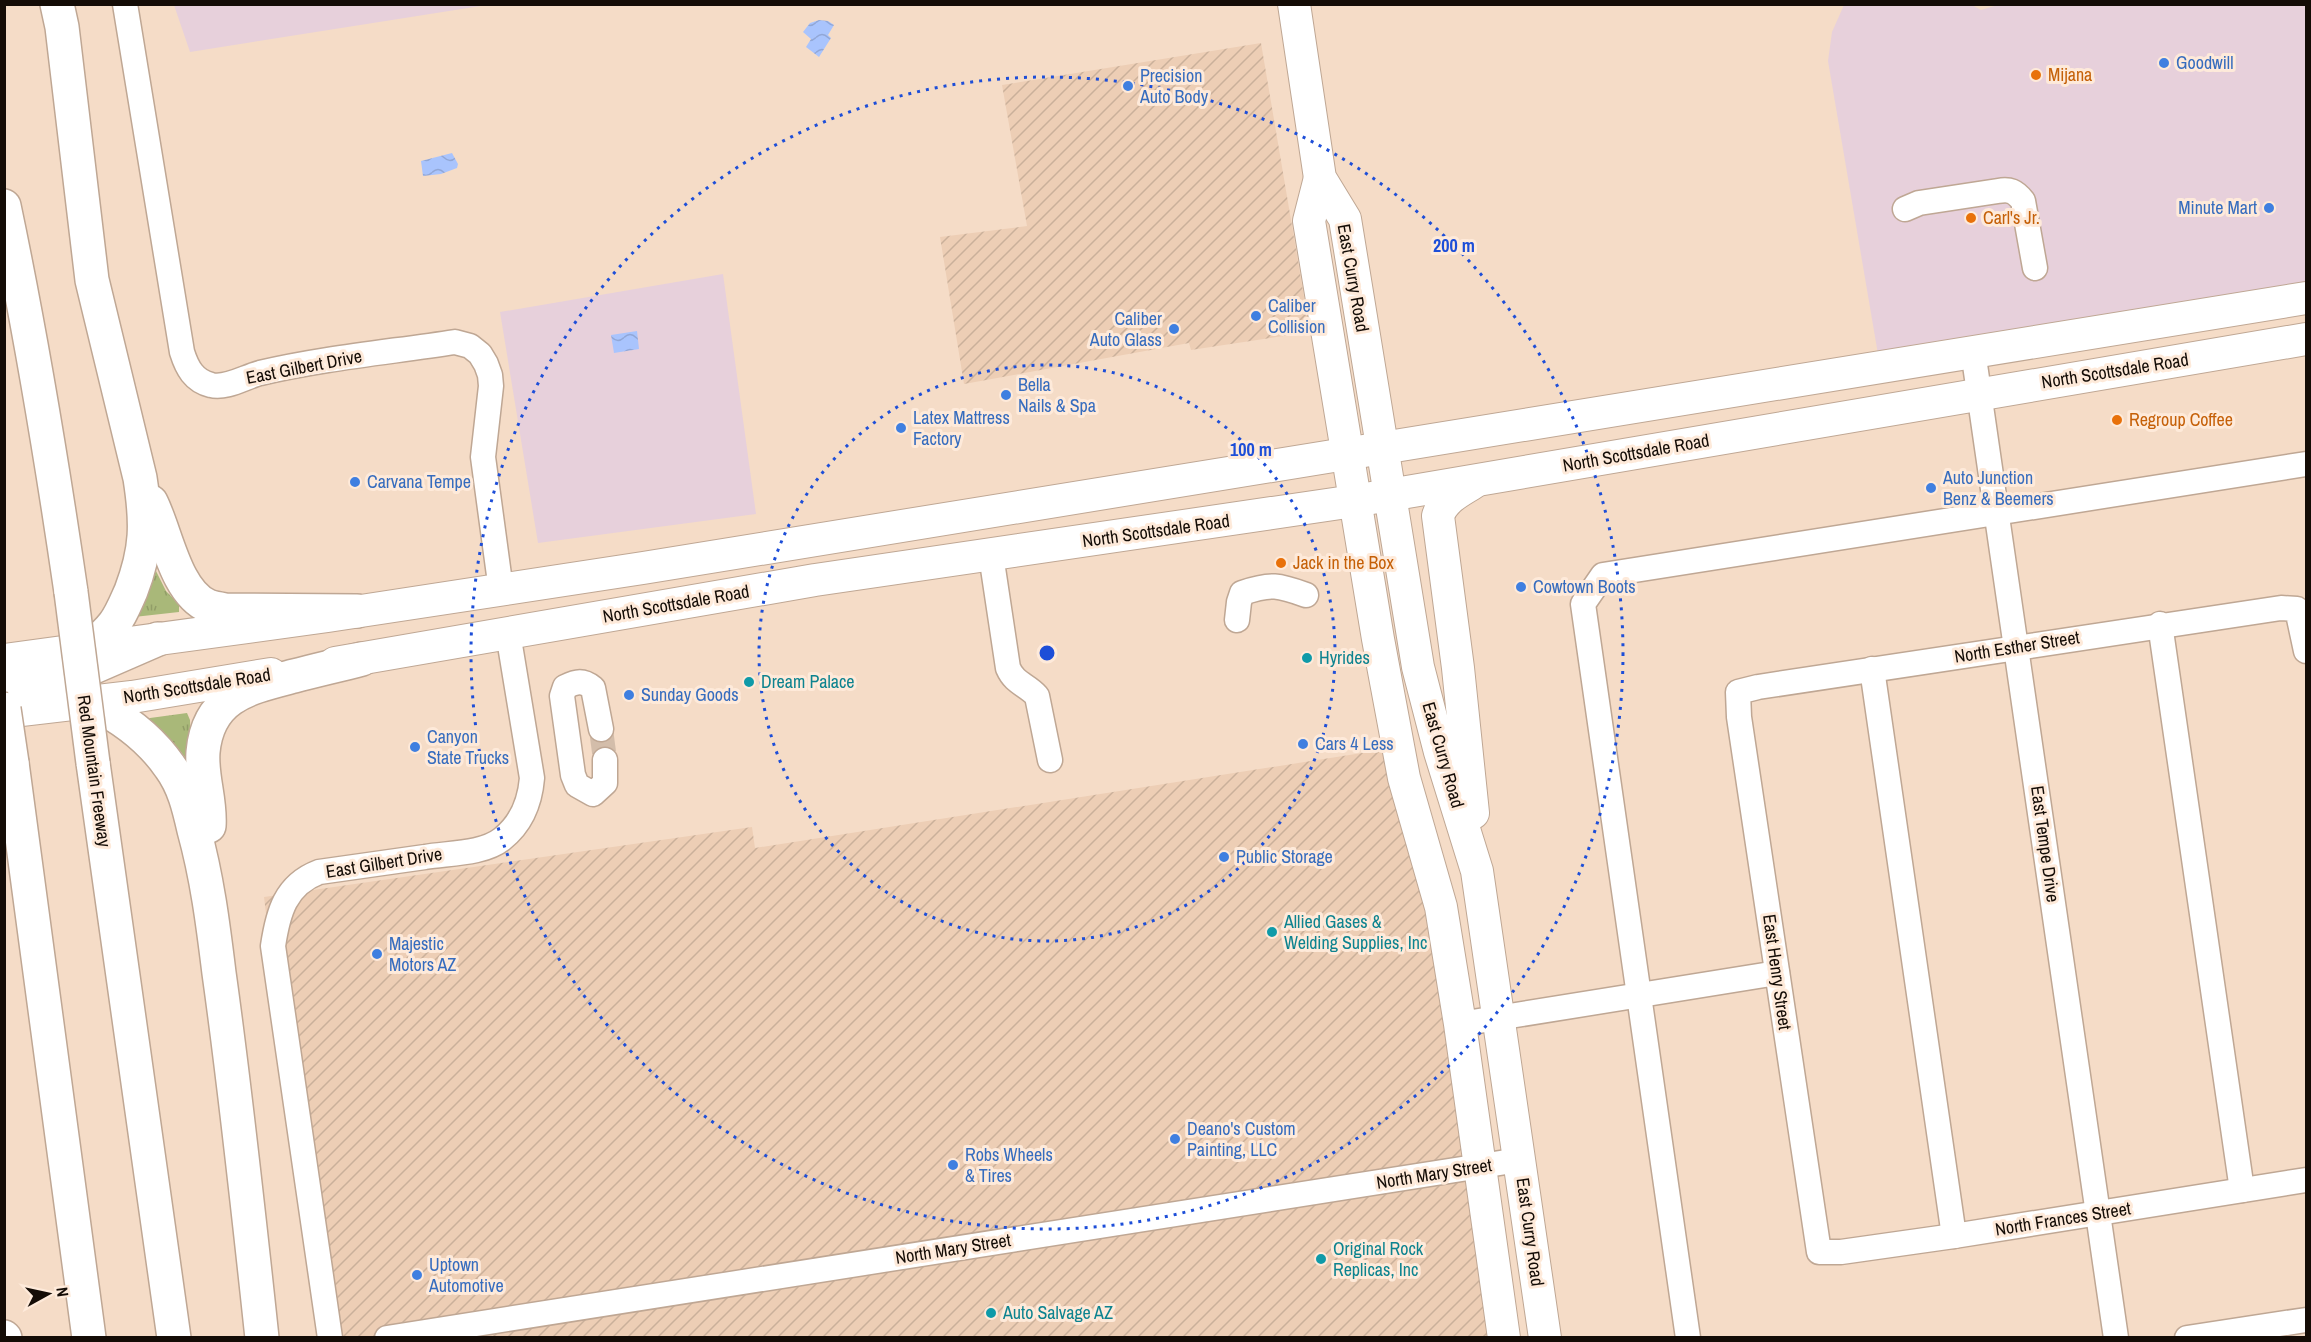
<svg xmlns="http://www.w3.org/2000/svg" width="2311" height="1342" viewBox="0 0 2311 1342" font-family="'Archivo Narrow',sans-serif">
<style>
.commercial{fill:#e7d0db}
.industrial{fill:url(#industrial-furrows)}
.grass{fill:url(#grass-tufts)}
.water{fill:url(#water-waves)}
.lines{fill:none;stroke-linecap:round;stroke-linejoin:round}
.minor-tunnel{stroke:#d3bdaa;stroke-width:24;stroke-dasharray:24 12;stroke-linecap:butt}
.minor-casing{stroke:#bfa794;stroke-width:27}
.major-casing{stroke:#bfa794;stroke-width:34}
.highway-casing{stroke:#bfa794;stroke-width:36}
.minor{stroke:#fff;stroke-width:24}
.major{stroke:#fff;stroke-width:32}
.highway{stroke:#fff;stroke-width:33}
.highway-bridge-casing{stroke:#bfa794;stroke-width:36;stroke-linecap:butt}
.highway-bridge{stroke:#fff;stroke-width:33}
.ring{fill:none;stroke:#1d4ed8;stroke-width:3;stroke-dasharray:3 6}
.shop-dot{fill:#3f7fe0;stroke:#feeada;stroke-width:2}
.food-dot{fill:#e8710a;stroke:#feeada;stroke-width:2}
.culture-dot{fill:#0f9aa8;stroke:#feeada;stroke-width:2}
.labels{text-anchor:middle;stroke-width:6;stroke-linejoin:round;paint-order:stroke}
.shop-label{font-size:18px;fill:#366cbe;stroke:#feeada;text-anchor:start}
.food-label{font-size:18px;fill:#c56008;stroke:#feeada;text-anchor:start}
.street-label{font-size:18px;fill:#140c06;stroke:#feeada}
.culture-label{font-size:18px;fill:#0d838f;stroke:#feeada;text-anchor:start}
.centre{fill:#1d4ed8;stroke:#feeada;stroke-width:3}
.ring-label{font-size:18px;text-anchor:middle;font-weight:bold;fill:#1d4ed8;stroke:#feeada;stroke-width:6;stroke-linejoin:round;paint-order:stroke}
</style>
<defs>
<pattern id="industrial-furrows" width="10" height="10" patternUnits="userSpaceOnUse" patternTransform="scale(1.5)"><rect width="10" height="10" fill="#edceb5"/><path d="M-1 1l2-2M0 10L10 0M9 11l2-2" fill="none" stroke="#cab09a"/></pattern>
<pattern id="grass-tufts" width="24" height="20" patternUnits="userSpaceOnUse" patternTransform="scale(1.5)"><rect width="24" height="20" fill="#a9b879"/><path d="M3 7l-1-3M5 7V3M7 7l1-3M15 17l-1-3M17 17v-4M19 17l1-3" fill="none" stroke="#919d67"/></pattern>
<pattern id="water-waves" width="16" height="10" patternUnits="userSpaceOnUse" patternTransform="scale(1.5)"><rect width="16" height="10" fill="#a9c4fd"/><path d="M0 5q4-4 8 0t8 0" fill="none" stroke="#91a7d7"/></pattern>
</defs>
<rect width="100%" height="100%" fill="#f5dcc7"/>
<g class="commercial">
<polygon points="1970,4 1981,10 2001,4 2306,5 2306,298 1880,366 1828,61 1832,32 1844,5"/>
<polygon points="174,5 174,4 487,5 190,52"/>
<polygon points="723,274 756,514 538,543 500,312"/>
</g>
<g class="industrial">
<polygon points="1261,43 1310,332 1191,350 1189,343 964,384 940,237 1027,226 1002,85"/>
<polygon points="1394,748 1454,1067 1493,1337 318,1337 264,897 752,827 755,848"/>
</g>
<g class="grass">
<polygon points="156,571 166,591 179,604 179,612 134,617"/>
<path d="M187 713 190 720 192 768C180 749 166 731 146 721L150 718Z"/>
</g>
<g class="water">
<polygon points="819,20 828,21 834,25 828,35 831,38 819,57 806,47 811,39 803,32 810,23"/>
<polygon points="452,153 458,164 457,168 441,174 423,176 421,161"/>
<polygon points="637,331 639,349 614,353 611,335"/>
</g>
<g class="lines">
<polyline class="minor-tunnel" points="601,729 605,760"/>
<defs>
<g id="minor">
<path d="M125 4 182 352C187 368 194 381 211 385 226 389 245 377 260 373 324 358 390 352 455 342L470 346 480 354 486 364 490 375 491 386 483 457 501 590"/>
<path d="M1905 209 1919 203 1998 191C2010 189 2015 191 2023 201L2035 268"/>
<polyline points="1973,351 2116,1338"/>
<path d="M991 555 1008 668C1015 684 1026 684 1037 696L1050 760"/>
<path d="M1237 620 1239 602 1242 593C1271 583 1279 585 1306 595"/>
<polyline points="2160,624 2242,1190"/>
<polyline points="2306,651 2297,609 2281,608 1758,687 1738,692 1739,717 1819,1252 1841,1252 1954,1236 2306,1180"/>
<polyline points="1872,669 1954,1236"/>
<path d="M601 729 593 688C583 680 577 681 565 687L562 696 573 775 577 785 593 794 605 783V760"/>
<polyline points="1460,1024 1777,973"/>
<path d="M330 1338 273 946C278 913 285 885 319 872 355 867 390 862 425 857 449 853 483 854 502 839 521 824 530 802 532 778L508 633"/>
<polyline points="387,1338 1519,1160"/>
<polyline points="1688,1338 1583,604 1603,575 2306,464"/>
<polyline points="2187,1338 2306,1320"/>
</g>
<g id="major">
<polyline points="1294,4 1320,178 1345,219 1418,667 1440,752 1477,871 1545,1338"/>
<polyline points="1320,178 1309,221 1378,639 1404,778 1441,907 1460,1024 1504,1338"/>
<polyline points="4,660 328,616 643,568 2306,298"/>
<polyline points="335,663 815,580 1354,501 2306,339"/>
<polyline points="4,712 132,697 271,674"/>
<path d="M1473 813 1458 668 1438 516C1443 499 1459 492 1473 483"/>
</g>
<g id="highway">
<path d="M4 206C31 334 52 462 71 592"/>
<path d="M151 502C166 531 175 592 208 606 213 608 220 609 226 610L357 611"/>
<path d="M4 674C67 687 132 712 170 767 184 786 189 808 194 830 207 877 213 924 219 973 236 1094 249 1216 262 1338"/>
<polyline points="66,679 158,639"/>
<path d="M24 688C39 682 50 673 64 664 81 653 101 641 114 624 121 615 126 602 131 591 147 549 147 523 140 478L92 280 62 27 57 4"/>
<polyline points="12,763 89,1338"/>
<polyline points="93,763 174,1338"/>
<path d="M209 826C211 801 201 777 203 752 208 696 248 688 294 676 317 670 339 665 362 659"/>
<polyline points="4,1337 5,1338"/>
</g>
</defs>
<use href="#minor" class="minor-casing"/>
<use href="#major" class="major-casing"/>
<use href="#highway" class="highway-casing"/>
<use href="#minor" class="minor"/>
<use href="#major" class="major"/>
<use href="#highway" class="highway"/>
<defs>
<g id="highway-bridge">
<polyline points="71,592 93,763"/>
<polyline points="4,709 12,763"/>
</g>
</defs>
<use href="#highway-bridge" class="highway-bridge-casing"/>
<use href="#highway-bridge" class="highway-bridge"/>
</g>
<g class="ring">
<circle cx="1047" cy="653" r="288"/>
<circle cx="1047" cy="653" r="576"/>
</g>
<g class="shop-dot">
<circle cx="2164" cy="63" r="6"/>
<circle cx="1128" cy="86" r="6"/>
<circle cx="2269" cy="208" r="6"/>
<circle cx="1256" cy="316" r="6"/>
<circle cx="1174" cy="329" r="6"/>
<circle cx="1006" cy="395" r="6"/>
<circle cx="901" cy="428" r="6"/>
<circle cx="355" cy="482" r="6"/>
<circle cx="1931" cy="488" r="6"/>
<circle cx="1521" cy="587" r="6"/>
<circle cx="629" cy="695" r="6"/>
<circle cx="1303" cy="744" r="6"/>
<circle cx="415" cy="747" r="6"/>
<circle cx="1224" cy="857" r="6"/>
<circle cx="377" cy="954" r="6"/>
<circle cx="1175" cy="1139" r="6"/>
<circle cx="953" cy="1165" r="6"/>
<circle cx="417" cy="1275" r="6"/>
</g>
<g class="food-dot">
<circle cx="2036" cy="75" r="6"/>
<circle cx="1971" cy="218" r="6"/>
<circle cx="2117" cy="420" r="6"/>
<circle cx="1281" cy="563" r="6"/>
</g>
<g class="culture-dot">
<circle cx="1307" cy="658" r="6"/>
<circle cx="749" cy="682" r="6"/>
<circle cx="1272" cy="932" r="6"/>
<circle cx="1321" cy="1259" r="6"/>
<circle cx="991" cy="1313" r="6"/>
</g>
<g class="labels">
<g class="shop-label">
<text x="2176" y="69">Goodwill</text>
<text x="1140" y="82">Precision<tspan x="1140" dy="21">Auto Body</tspan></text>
<text x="2257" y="214" text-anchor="end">Minute Mart</text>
<text x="1268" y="312">Caliber<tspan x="1268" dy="21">Collision</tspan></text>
<text x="1162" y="325" text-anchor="end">Caliber<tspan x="1162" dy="21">Auto Glass</tspan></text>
<text x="1018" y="391">Bella<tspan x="1018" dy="21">Nails &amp; Spa</tspan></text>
<text x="913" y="424">Latex Mattress<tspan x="913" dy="21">Factory</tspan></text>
<text x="1943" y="484">Auto Junction<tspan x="1943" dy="21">Benz &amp; Beemers</tspan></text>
<text x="367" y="488">Carvana Tempe</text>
<text x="1533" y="593">Cowtown Boots</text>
<text x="641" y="701">Sunday Goods</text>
<text x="427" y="743">Canyon<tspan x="427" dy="21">State Trucks</tspan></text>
<text x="1315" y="750">Cars 4 Less</text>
<text x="1236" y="863">Public Storage</text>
<text x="389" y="950">Majestic<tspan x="389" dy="21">Motors AZ</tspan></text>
<text x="1187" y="1135">Deano's Custom<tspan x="1187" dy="21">Painting, LLC</tspan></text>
<text x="965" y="1161">Robs Wheels<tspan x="965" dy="21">&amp; Tires</tspan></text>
<text x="429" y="1271">Uptown<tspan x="429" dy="21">Automotive</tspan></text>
</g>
<g class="food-label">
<text x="2048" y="81">Mijana</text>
<text x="1983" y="224">Carl's Jr.</text>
<text x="2129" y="426">Regroup Coffee</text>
<text x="1293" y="569">Jack in the Box</text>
</g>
<g class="street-label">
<text transform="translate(1353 278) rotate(80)" y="6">East Curry Road</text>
<text transform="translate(304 367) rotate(-11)" y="6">East Gilbert Drive</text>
<text transform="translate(2115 371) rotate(-9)" y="6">North Scottsdale Road</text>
<text transform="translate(1636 453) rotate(-10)" y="6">North Scottsdale Road</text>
<text transform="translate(1156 531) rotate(-8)" y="6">North Scottsdale Road</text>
<text transform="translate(676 604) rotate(-10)" y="6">North Scottsdale Road</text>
<text transform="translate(2017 647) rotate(-9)" y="6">North Esther Street</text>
<text transform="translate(197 686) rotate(-9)" y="6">North Scottsdale Road</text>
<text transform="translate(1443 755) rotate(74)" y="6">East Curry Road</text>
<text transform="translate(94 771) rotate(82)" y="6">Red Mountain Freeway</text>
<text transform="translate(2045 844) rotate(82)" y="6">East Tempe Drive</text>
<text transform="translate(384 863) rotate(-9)" y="6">East Gilbert Drive</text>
<text transform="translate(1777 972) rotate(82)" y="6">East Henry Street</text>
<text transform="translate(1434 1174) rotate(-9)" y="6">North Mary Street</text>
<text transform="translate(2063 1219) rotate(-9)" y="6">North Frances Street</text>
<text transform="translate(1530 1232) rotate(82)" y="6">East Curry Road</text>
<text transform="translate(953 1249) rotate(-9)" y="6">North Mary Street</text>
</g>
<g class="culture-label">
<text x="1319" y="664">Hyrides</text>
<text x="761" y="688">Dream Palace</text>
<text x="1284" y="928">Allied Gases &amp;<tspan x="1284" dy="21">Welding Supplies, Inc</tspan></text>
<text x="1333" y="1255">Original Rock<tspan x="1333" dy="21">Replicas, Inc</tspan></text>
<text x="1003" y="1319">Auto Salvage AZ</text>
</g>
</g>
<circle cx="1047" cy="653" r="9" class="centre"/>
<g class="ring-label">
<text x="1454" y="252">200 m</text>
<text x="1251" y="456">100 m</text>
</g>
<rect width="2311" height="1342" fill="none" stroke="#140c06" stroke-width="12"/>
<g transform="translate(48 1294) rotate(82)" stroke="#feeada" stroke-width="4.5" paint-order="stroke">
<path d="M0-4.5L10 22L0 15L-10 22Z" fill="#140c06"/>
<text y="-9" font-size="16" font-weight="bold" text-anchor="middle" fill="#140c06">N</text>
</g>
</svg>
